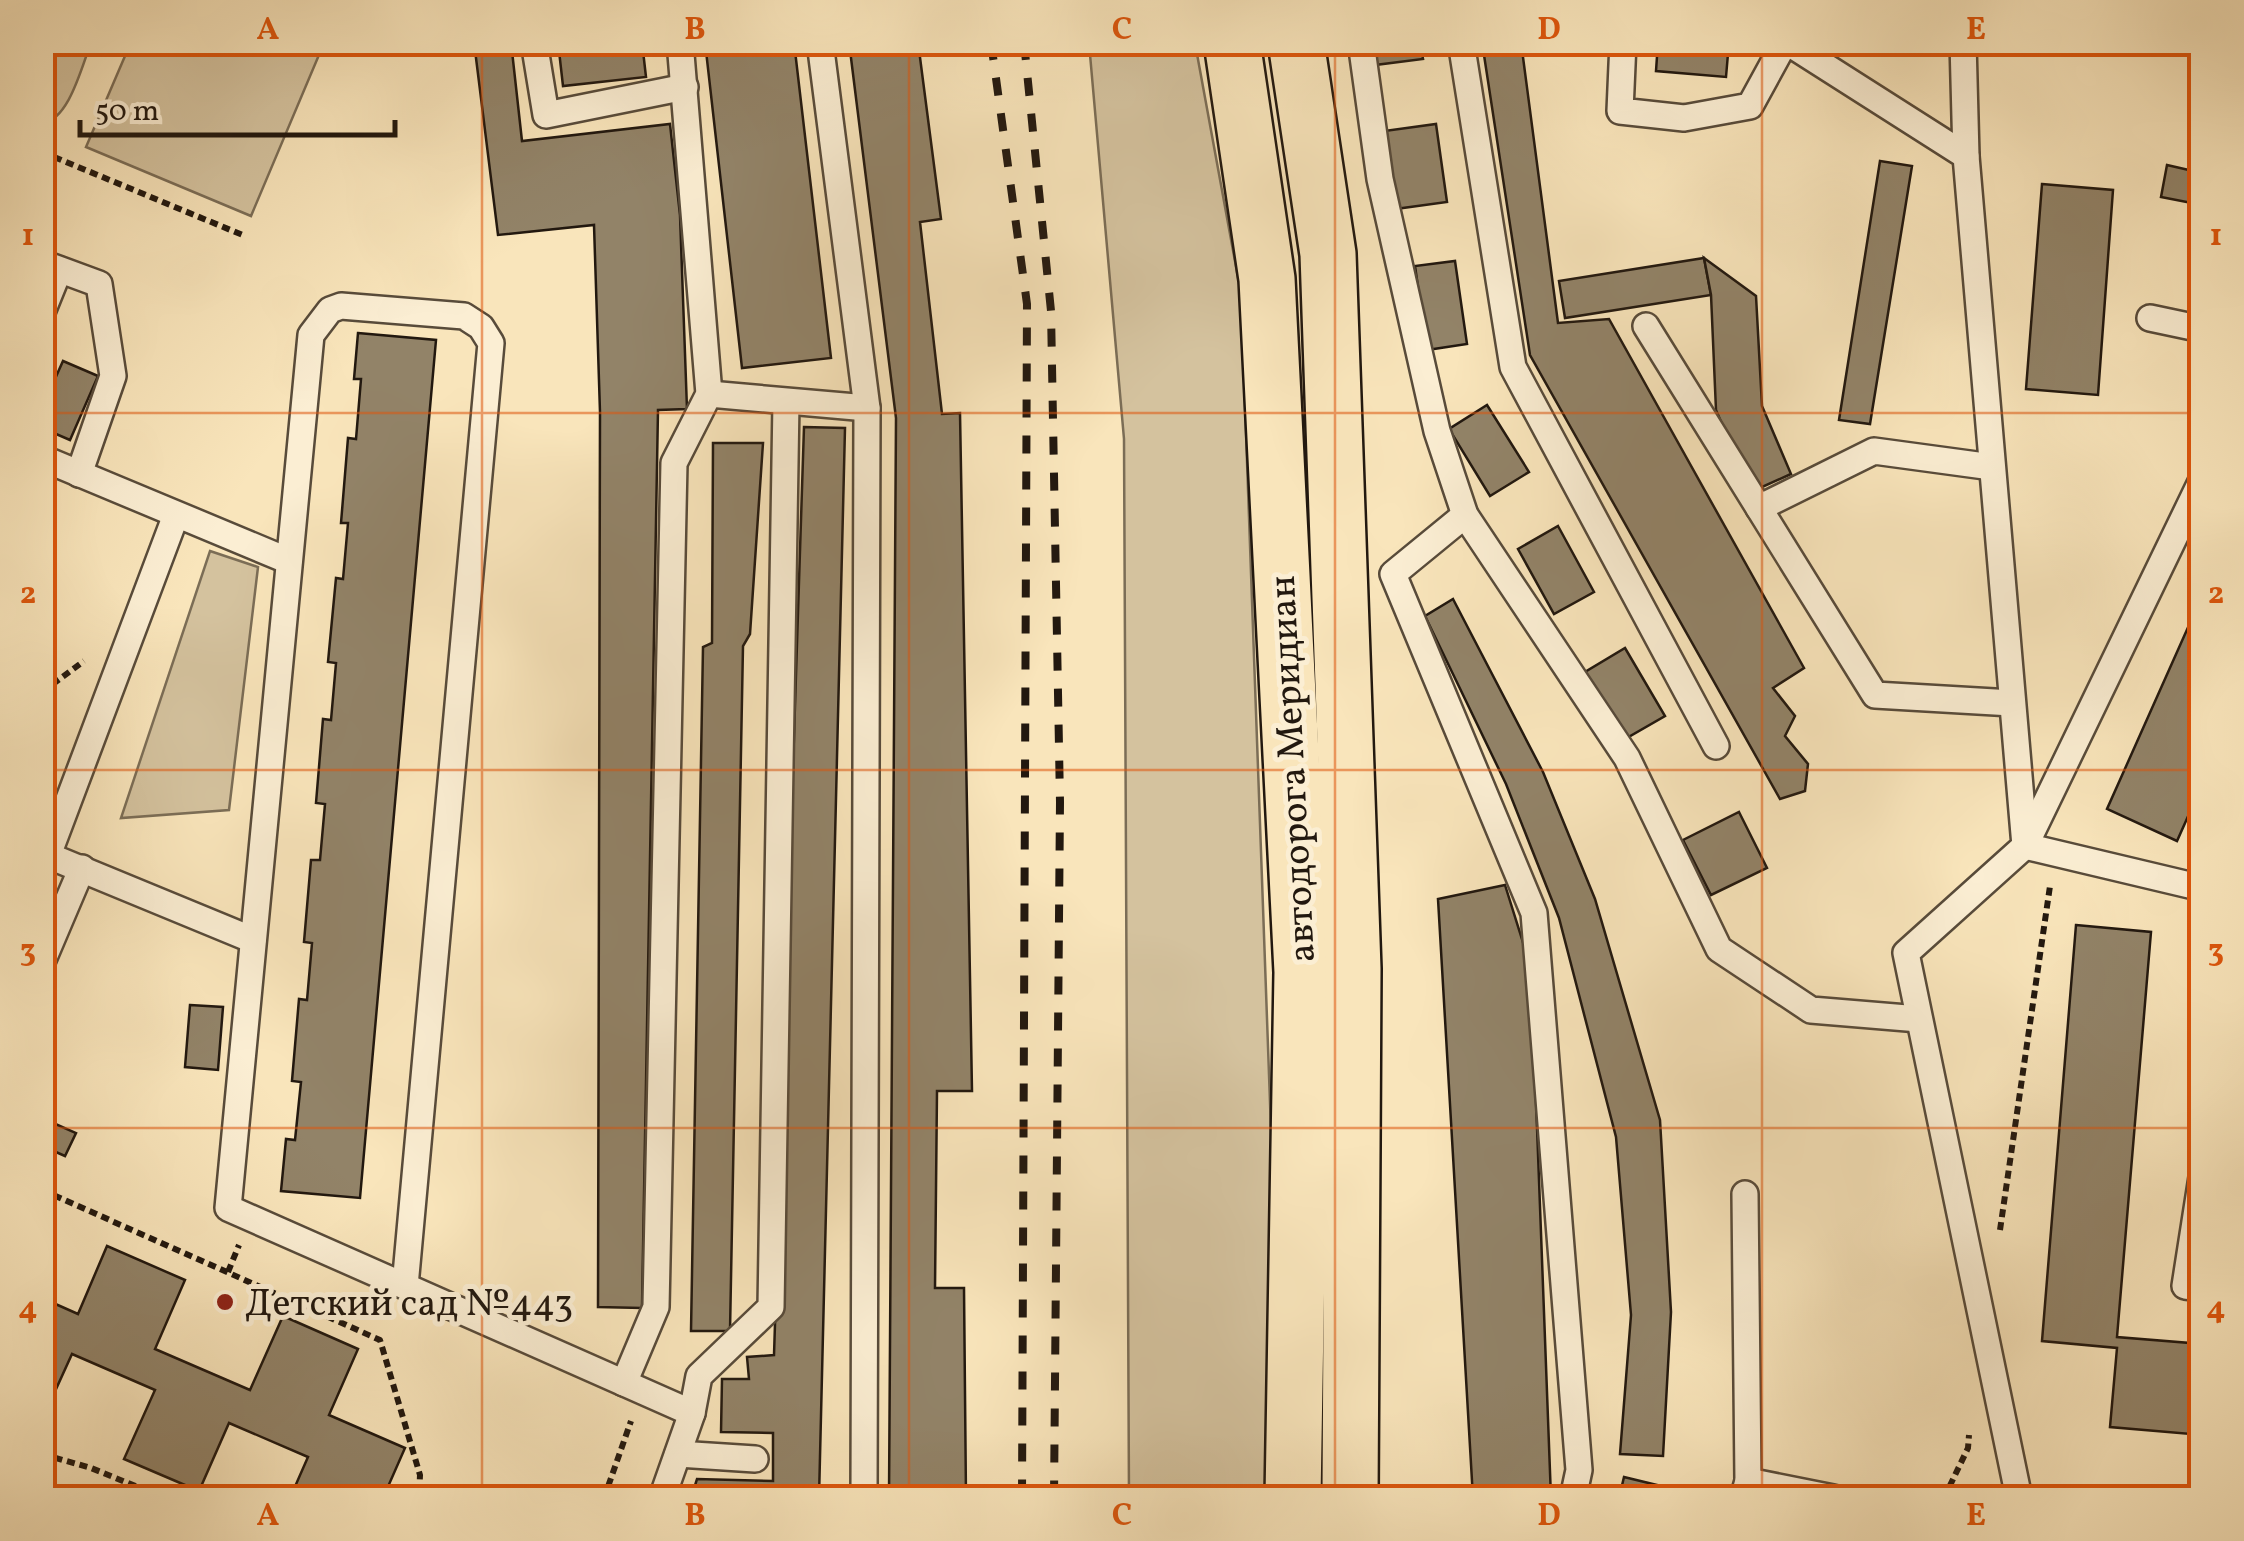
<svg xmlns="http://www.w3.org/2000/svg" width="2244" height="1541" viewBox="0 0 2244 1541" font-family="Vollkorn,serif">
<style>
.green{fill:#d4c29e;stroke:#7b6d56;stroke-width:2.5}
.building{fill:#928368;stroke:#22180f;stroke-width:2.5}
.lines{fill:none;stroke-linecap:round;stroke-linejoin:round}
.service-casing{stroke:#584b3a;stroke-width:30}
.primary-casing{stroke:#22180f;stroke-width:60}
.path{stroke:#22180f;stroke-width:6;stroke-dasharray:8 5;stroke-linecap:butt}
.service{stroke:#fbeed3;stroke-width:25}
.primary{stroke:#f9e5bb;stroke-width:55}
.rail{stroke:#22180f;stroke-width:8;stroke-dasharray:18 18;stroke-linecap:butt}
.grid{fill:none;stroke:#de560c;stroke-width:2.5;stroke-opacity:0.55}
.poi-dot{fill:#8f2418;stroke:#fbeed3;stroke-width:4}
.labels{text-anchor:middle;stroke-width:10;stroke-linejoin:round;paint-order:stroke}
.street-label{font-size:38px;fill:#22180f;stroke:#fbeed3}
.poi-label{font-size:38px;fill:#22180f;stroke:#fbeed3;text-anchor:start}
.neatline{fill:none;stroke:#de560c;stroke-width:4}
.grid-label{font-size:32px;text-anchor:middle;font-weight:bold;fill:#de560c}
</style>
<rect width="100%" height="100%" fill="#f9e5bb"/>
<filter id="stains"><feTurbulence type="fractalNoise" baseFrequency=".002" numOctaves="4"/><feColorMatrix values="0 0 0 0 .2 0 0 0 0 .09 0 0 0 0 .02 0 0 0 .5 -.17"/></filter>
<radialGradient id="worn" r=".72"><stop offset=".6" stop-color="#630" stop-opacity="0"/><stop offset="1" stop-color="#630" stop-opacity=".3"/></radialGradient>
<g class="green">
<polygon points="131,42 324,43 251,216 86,147"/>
<path d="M42 43H91C82 65 69 121 42 123Z"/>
<polygon points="1089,43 1195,43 1241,294 1272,1158 1274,1498 1129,1498 1124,439"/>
<polygon points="210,551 258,567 229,810 121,818"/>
</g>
<g class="building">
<polygon points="474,42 511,42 522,141 670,124 680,215 687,409 658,410 642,1308 598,1307 600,412 594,225 498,235"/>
<polygon points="558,42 642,42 646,77 563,86"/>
<polygon points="705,42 794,42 831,358 742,368"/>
<polygon points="849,42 918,42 941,219 920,222 942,414 960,413 972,1091 937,1091 935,1288 964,1288 966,1498 889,1498 896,418"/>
<polygon points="1364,42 1420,42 1423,59 1367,66"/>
<polygon points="1482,42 1521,42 1558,323 1609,319 1804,668 1773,688 1795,716 1785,736 1808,764 1805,791 1780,799 1530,355"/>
<polygon points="1658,42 1729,42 1726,77 1656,71"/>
<polygon points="1436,124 1447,202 1388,210 1377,132"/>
<polygon points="1880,161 1912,166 1870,424 1839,420"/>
<polygon points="2167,165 2202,173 2202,205 2161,197"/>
<polygon points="2042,184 2113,190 2098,395 2026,389"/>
<polygon points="1704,258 1711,295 1565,318 1559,281"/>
<polygon points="1704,258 1756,296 1762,406 1791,474 1751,492 1716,410 1711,295"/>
<polygon points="1455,261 1467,344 1427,350 1415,266"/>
<polygon points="358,333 436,340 360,1198 281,1191 286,1139 295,1140 301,1082 292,1081 299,999 307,1000 312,943 304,942 311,860 320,860 325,804 316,803 323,719 331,720 336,663 328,662 336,578 343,579 348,523 341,523 348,438 356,439 361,379 354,379"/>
<polygon points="63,361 98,376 70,440 42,428 42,408"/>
<polygon points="1487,405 1529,472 1490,496 1449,429"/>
<polygon points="804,427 845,428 819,1498 691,1498 697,1479 773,1481 773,1433 721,1432 722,1379 749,1379 747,1357 774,1355"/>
<polygon points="713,443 763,443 750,634 743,646 730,1331 691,1331 703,647 712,643"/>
<polygon points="1558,526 1594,592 1554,614 1518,549"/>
<polygon points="2202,596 2202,785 2177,841 2107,809"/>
<polygon points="1453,599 1543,772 1595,899 1660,1120 1671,1312 1663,1456 1620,1454 1631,1315 1616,1137 1559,918 1506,784 1425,616"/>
<polygon points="1625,648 1665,716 1625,739 1585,672"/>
<polygon points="1739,812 1767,868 1711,895 1683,840"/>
<polygon points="1505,885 1531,968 1551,1498 1473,1498 1438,899"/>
<polygon points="2076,925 2151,932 2117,1337 2202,1344 2202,1435 2110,1427 2117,1348 2042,1341"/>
<polygon points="190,1005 223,1007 218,1070 185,1067"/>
<polygon points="42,1118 76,1133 65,1156 42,1146"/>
<polygon points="107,1246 185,1280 155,1349 250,1390 283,1316 358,1349 329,1415 405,1448 383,1498 290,1498 308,1457 229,1423 199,1491 124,1459 155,1390 72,1354 42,1420 42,1298 78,1314"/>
<polygon points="1624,1477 1665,1487 1662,1498 1619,1498"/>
</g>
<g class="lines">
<defs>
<g id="service">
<polyline points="534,42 546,115 685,87"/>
<polyline points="820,42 867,408 864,1498"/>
<polyline points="1361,42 1380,179 1437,431 1465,515 1627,758 1719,949 1811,1010 1919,1019"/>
<polyline points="1461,42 1513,367 1716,746"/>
<polyline points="1623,42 1620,111 1684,118 1750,106 1785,42"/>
<polyline points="1787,42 1966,156 2025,846 1906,953 2019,1498"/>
<polyline points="1963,42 1966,156"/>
<polyline points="42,263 99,284 113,376 79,474"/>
<polyline points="42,312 59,270"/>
<polyline points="2150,318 2202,329"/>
<polyline points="1646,326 1875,695 2012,703"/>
<polyline points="709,394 867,408"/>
<polyline points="42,458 289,561"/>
<polyline points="2202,480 2025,846 2202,888"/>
<polyline points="1759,508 1874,451 1992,467"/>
<polyline points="1465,515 1393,574 1534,913 1579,1470 1573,1498"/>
<polyline points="42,853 253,940"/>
<polyline points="48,855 176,515"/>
<polyline points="42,962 82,868"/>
<polyline points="2202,1177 2185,1286 2202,1288"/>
<polyline points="405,1286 491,343 481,327 464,316 341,306 330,310 311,335 228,1208 692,1413"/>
<polyline points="624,1383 656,1307 674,463 709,394 680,42"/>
<polyline points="678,1454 755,1459"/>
<polyline points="1748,1481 1833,1498"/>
<polyline points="662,1498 692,1413 699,1376 771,1307 786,402"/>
<polyline points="1743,1498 1748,1481 1745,1194"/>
</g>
<g id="primary">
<polyline points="1232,42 1267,279 1302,972 1293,1498"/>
<polyline points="1296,42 1328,254 1353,969 1350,1498"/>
</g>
</defs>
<use href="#service" class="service-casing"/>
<use href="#primary" class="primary-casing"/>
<g class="path">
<polyline points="42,152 245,236"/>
<polyline points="42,692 84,661"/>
<polyline points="42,1190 380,1340 420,1475 419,1498"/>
<polyline points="2000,1230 2050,886"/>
<polyline points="228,1272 239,1245"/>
<polyline points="42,1454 91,1468 165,1498"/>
<polyline points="604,1498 631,1421"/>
<polyline points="1944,1498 1968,1448 1969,1435"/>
</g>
<use href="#service" class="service"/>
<use href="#primary" class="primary"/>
<g class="rail">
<polyline points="991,42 1027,304 1022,1498"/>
<polyline points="1024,42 1051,311 1060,802 1054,1498"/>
</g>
</g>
<path class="grid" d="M482 42V1498M909 42V1498M1335 42V1498M1762 42V1498M42 413H2202M42 770H2202M42 1128H2202"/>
<circle class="poi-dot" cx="225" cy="1302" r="10"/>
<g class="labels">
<g class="street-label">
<text transform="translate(1291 769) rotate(-93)" y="13">автодорога Меридиан</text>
</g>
<g class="poi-label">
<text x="245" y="1315">Детский сад №443</text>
</g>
</g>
<rect width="2244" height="1541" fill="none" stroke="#f9e5bb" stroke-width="110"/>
<path d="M80 120v15h315v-15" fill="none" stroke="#22180f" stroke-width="5"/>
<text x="95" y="120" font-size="30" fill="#22180f" stroke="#fbeed3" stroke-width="8" paint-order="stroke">50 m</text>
<rect x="55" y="55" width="2134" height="1431" class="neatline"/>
<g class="grid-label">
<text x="268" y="39">A</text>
<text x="695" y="39">B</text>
<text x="1122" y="39">C</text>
<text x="1549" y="39">D</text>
<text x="1976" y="39">E</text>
<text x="28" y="245">1</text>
<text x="2216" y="245">1</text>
<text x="28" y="603">2</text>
<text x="2216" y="603">2</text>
<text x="28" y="961">3</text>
<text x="2216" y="961">3</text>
<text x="28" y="1318">4</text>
<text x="2216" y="1318">4</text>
<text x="268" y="1525">A</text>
<text x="695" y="1525">B</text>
<text x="1122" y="1525">C</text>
<text x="1549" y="1525">D</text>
<text x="1976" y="1525">E</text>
</g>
<rect width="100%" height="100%" filter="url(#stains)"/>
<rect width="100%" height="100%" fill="url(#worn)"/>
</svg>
